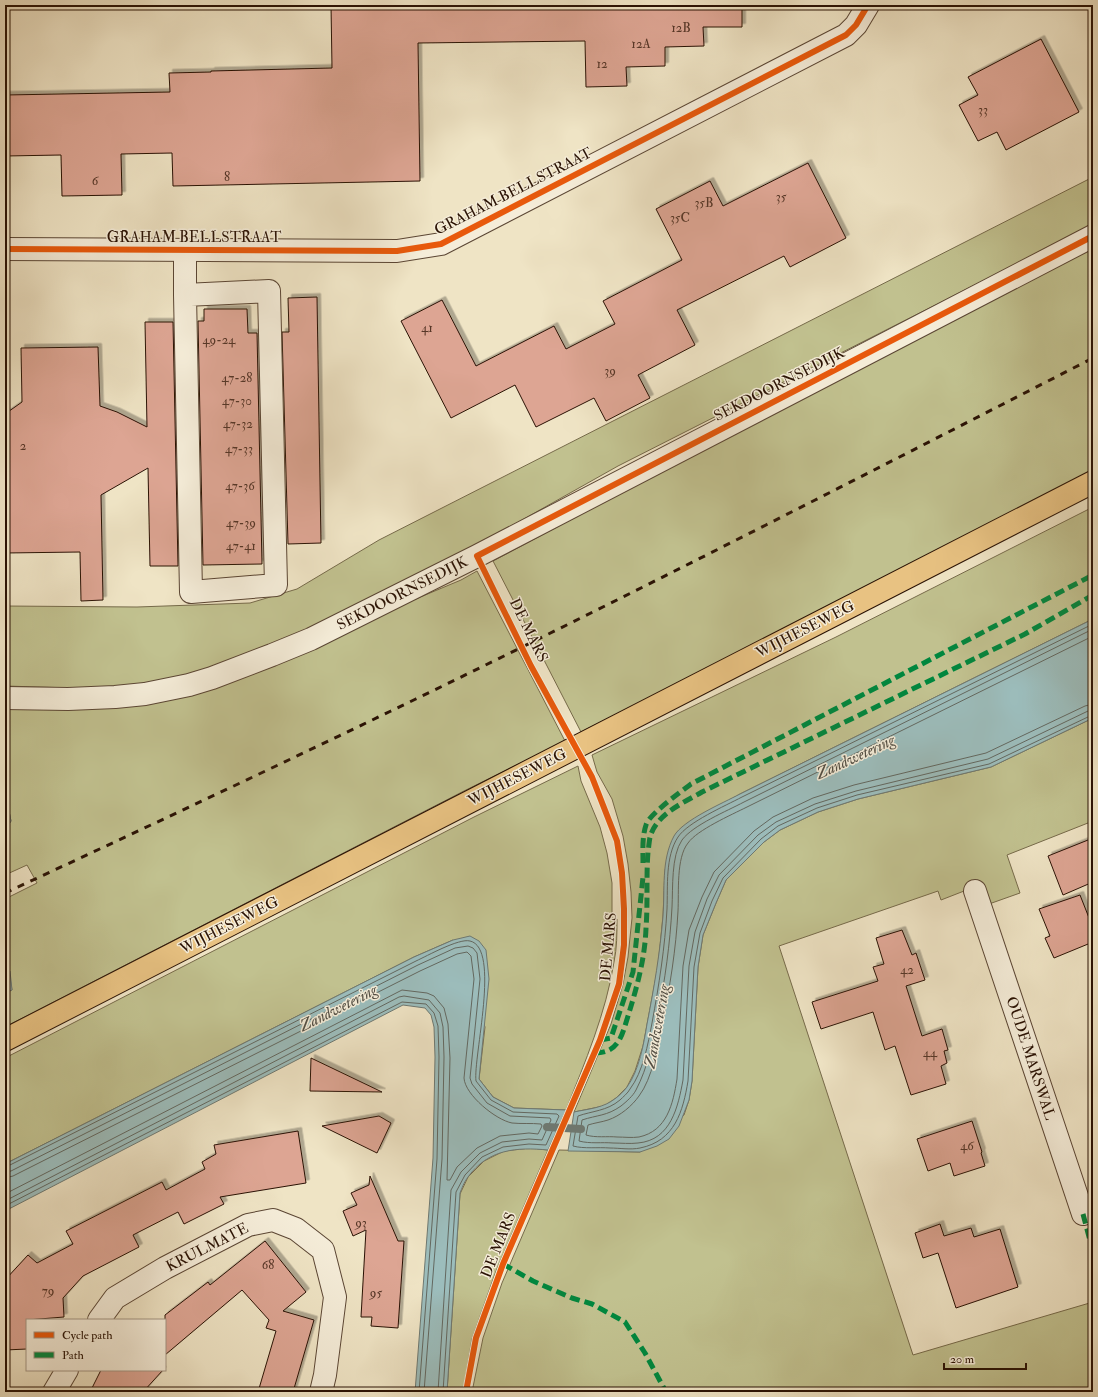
<svg xmlns="http://www.w3.org/2000/svg" width="1098" height="1397" viewBox="0 0 1098 1397" font-family="'IM FELL Double Pica',serif">
<style>
.green{fill:#c1c18f;stroke:#766a4a}
.water{fill:#9cbdbc;stroke:#6e7972}
.lines{fill:none;stroke-linecap:round;stroke-linejoin:round}
.shore{stroke:#636860;stroke-width:1}
.stream{stroke:#6e7972;stroke-width:8}
.building{fill:#dda593;stroke:#2a1204;filter:url(#shadow)}
.minor-casing{stroke:#5b4634;stroke-width:24}
.major-casing{stroke:#2a1204;stroke-width:24}
.minor{stroke:#f5edd9;stroke-width:22}
.major{stroke:#e8c282;stroke-width:22}
.rail{stroke:#2a1204;stroke-width:3;stroke-dasharray:7 7;stroke-linecap:butt}
.quiet{stroke:#00873e;stroke-width:5;stroke-dasharray:10 5;stroke-linecap:butt}
.cycleway-casing{stroke:#f5edd9;stroke-width:8}
.cycleway{stroke:#e8590c;stroke-width:6}
.labels{text-anchor:middle;stroke-width:3;stroke-linejoin:round;paint-order:stroke}
.number-label{font-size:13px;fill:#573728}
.street-label{font-size:15px;fill:#2a1204;stroke:#f5edd9}
.water-label{font-size:16px;font-style:italic;fill:#524e44;stroke:#f5edd9}
</style>
<defs>
<filter id="shadow"><feDropShadow dx="3.5" dy="-3.5" stdDeviation="0" flood-color="#0004"/></filter>
</defs>
<rect width="100%" height="100%" fill="#efe4c5"/>
<filter id="stains"><feTurbulence type="fractalNoise" baseFrequency=".005" numOctaves="4"/><feColorMatrix values="0 0 0 0 .2 0 0 0 0 .09 0 0 0 0 .02 0 0 0 .5 -.17"/></filter>
<radialGradient id="worn" r=".72"><stop offset=".6" stop-color="#630" stop-opacity="0"/><stop offset="1" stop-color="#630" stop-opacity=".3"/></radialGradient>
<g class="green">
<polygon points="1093,177 1093,225 618,466 467,551 259,654 199,673 145,685 72,688 5,686 5,606 137,607 250,603 297,589 379,540"/>
<polygon points="1093,247 1093,475 581,732 493,561 775,411"/>
<polygon points="1093,507 1093,619 740,794 686,824 665,870 663,916 658,966 643,1046 635,1071 627,1087 616,1098 604,1106 574,1112 611,1024 623,984 628,957 632,918 631,892 628,864 623,836 612,799 597,772 592,755 836,637"/>
<polygon points="477,571 565,741 462,792 5,1027 5,993 12,990 9,972 5,974 5,899 37,883 27,865 5,875 5,831 11,821 8,806 5,800 5,704 36,705 253,667 461,580"/>
<polygon points="1093,718 1093,821 1007,855 1020,893 989,904 982,884 941,900 938,891 779,946 913,1355 1093,1302 1093,1392 472,1392 483,1338 502,1283 559,1150 640,1152 684,1115 689,1100 692,1081 698,967 703,935 716,903 726,880 764,842 780,830 818,812 858,799 991,767"/>
<path d="M578 766 581 781 600 827 607 853 612 883V918L617 919C617 933 617 948 614 962 606 1013 585 1062 566 1110L514 1108 493 1097 479 1079 485 1027 453 940 414 957 5 1164V1058L474 817Z"/>
<polygon points="530,1148 548,1150 496,1271 472,1339 463,1392 447,1392 460,1194 468,1177 484,1161 504,1151"/>
</g>
<g class="water">
<path d="M1093 619V718L991 767 858 799 818 812 780 830 764 842 726 880 716 903 703 935 698 967 692 1081 689 1100 679 1126 669 1139 657 1146 640 1152 568 1151 574 1112C588 1109 604 1108 616 1098 620 1095 624 1091 627 1087 639 1071 644 1043 647 1024 654 988 660 953 663 916 665 890 661 860 674 836 683 820 723 803 740 794Z"/>
<polygon points="5,800 8,806 11,821 5,831"/>
<path d="M470 936 479 941 486 950 489 979 479 1079 493 1097 514 1108 566 1110 548 1150C517 1147 488 1149 468 1177 464 1182 462 1188 460 1193L447 1392H415L433 1158 435 1057 434 1027 431 1015 425 1008 403 1005 5 1211V1164L414 957 453 940Z"/>
<polygon points="10,971 12,990 5,993 5,974"/>
</g>
<g class="lines">
<g class="shore">
<path d="M1093 624 742 797C725 806 688 822 678 837 665 857 668 886 667 909 665 947 659 985 652 1023 648 1044 643 1072 630 1089 628 1093 623 1097 620 1100 607 1111 592 1111 578 1116L573 1146C584 1149 598 1147 610 1148 619 1148 631 1150 640 1148 675 1141 683 1111 688 1081L694 967 700 933 712 901 723 878 761 839 778 826 817 808 857 795 989 764 1090 716 1093 715"/>
<path d="M1093 629 744 802C727 811 693 825 682 840 671 856 673 888 672 907 670 944 665 980 658 1015 653 1041 648 1067 636 1090 633 1096 626 1102 621 1106 607 1116 597 1115 582 1120L579 1141C590 1144 602 1142 613 1143 621 1143 630 1144 638 1143 671 1140 678 1107 683 1080L689 966 695 932 707 899 719 875 758 835 776 822 815 804 856 791 988 759 1088 711 1093 710"/>
<path d="M1093 636 747 807C731 815 697 830 688 843 676 858 679 892 678 911 676 949 670 987 662 1025 658 1046 652 1079 639 1096 632 1106 620 1116 608 1120 602 1122 594 1123 588 1125L586 1135C596 1138 607 1136 617 1137 624 1137 632 1138 639 1137 667 1131 673 1104 677 1079L683 966 689 930 702 897 714 872 754 831 773 817 813 798 854 785 986 753 1085 706 1093 704"/>
<path d="M5 1167 8 1166 416 961C427 956 459 938 470 941 501 948 473 1057 476 1081L491 1100 513 1112 557 1114 559 1116 546 1145 529 1144 503 1147 482 1157 465 1175 456 1192 443 1392"/>
<polyline points="5,1172 11,1171 418,965 455,948 468,946 473,948 477,953 480,979 470,1078 472,1084 487,1103 510,1116 550,1118 551,1120 542,1140 529,1139 502,1142 480,1153 461,1172 451,1190 438,1392"/>
<path d="M5 1178 13 1176 420 971 457 954 467 952 471 956 474 979 464 1078C465 1095 496 1120 512 1123 521 1124 531 1123 541 1124L542 1126 538 1134 529 1133 500 1136 477 1148 457 1167 450 1180H447L450 1058 448 1024 444 1008 434 996 427 993 402 990 5 1194"/>
<polyline points="5,1201 399,997 404,996 429,1000 440,1013 443,1027 444,1057 442,1159 424,1392"/>
<polyline points="5,1206 402,1002 426,1004 434,1013 438,1026 439,1057 437,1159 419,1392"/>
</g>
<polyline class="stream" points="547,1127 581,1129"/>
</g>
<g class="building">
<polygon points="331,5 742,5 742,27 703,27 704,46 665,47 665,66 626,67 627,86 586,87 585,41 418,43 420,181 173,186 172,153 121,154 122,195 62,196 61,155 5,156 5,95 170,92 169,73 211,72 211,71 332,68"/>
<polygon points="1041,39 1079,112 1006,150 997,132 978,141 959,105 978,95 968,77"/>
<polygon points="808,163 846,238 790,267 784,256 677,310 695,345 638,375 650,398 606,421 594,398 536,427 515,385 451,418 401,321 442,300 476,366 554,326 566,349 615,324 603,301 682,260 656,209 710,181 723,206"/>
<polygon points="317,297 321,543 288,544 282,332 289,332 288,298"/>
<polygon points="204,309 247,309 248,333 257,333 262,564 203,565 198,321 204,321"/>
<polygon points="145,322 173,322 178,566 150,566 148,468 101,495 103,600 81,601 80,552 5,553 5,414 22,402 21,348 98,347 100,406 117,412 147,427"/>
<polygon points="1093,838 1093,882 1063,895 1048,856"/>
<polygon points="1080,895 1093,928 1093,942 1054,958 1045,938 1050,936 1039,909"/>
<polygon points="902,930 912,955 916,953 925,980 906,986 922,1036 942,1029 948,1050 944,1051 947,1063 941,1066 946,1084 911,1095 895,1046 885,1050 873,1012 821,1029 812,1002 878,981 873,967 884,964 876,938"/>
<polygon points="311,1058 382,1092 310,1091"/>
<polygon points="379,1116 391,1123 377,1153 322,1126"/>
<polygon points="972,1121 982,1152 981,1153 985,1166 954,1176 950,1163 928,1171 917,1139"/>
<polygon points="298,1131 306,1183 220,1197 224,1204 184,1224 178,1212 133,1235 139,1247 83,1276 63,1298 64,1317 27,1320 27,1349 5,1350 5,1280 28,1255 37,1263 73,1244 66,1231 162,1182 166,1190 205,1169 202,1162 216,1154 214,1145"/>
<polygon points="370,1176 398,1241 404,1241 398,1328 371,1326 372,1317 361,1317 366,1230 353,1236 343,1211 357,1205 351,1193 369,1185"/>
<polygon points="940,1224 944,1236 971,1228 974,1237 1000,1229 1018,1287 956,1308 938,1253 923,1258 915,1233"/>
<polygon points="265,1241 306,1292 283,1311 314,1320 293,1392 258,1392 276,1331 266,1328 269,1320 242,1290 165,1355 165,1315 208,1282 210,1285"/>
<polygon points="101,1370 163,1370 143,1392 90,1392"/>
</g>
<g class="lines">
<defs>
<g id="minor">
<polyline points="5,249 397,251 441,244 846,35 856,25 868,5"/>
<polyline points="185,250 185,295 191,592 276,585 269,291 185,295"/>
<polyline points="5,698 68,699 115,697 145,694 189,685 212,678 272,655 311,639 477,556 1093,236"/>
<polyline points="975,891 1083,1214 1093,1210"/>
<polyline points="99,1320 115,1298 165,1268 248,1225 273,1220 296,1229 323,1250 335,1297 325,1375 321,1392"/>
<polyline points="54,1392 67,1370"/>
</g>
<polyline id="major" points="5,1040 1093,482"/>
</defs>
<use href="#minor" class="minor-casing"/>
<use href="#major" class="major-casing"/>
<use href="#minor" class="minor"/>
<use href="#major" class="major"/>
<path class="rail" d="M5 893C156 823 307 752 457 679 670 575 882 466 1093 358"/>
<g class="quiet">
<path d="M643 863C643 850 642 837 646 825 649 814 681 792 691 784L1093 575"/>
<polyline points="600,1040 611,1038 633,972 643,877"/>
<path d="M595 1053C619 1053 622 1035 628 1016 637 987 645 958 646 928 648 902 646 877 648 852 649 846 649 839 651 834 659 813 683 803 702 792L1025 634 1093 595"/>
<polyline points="1083,1214 1093,1252"/>
<polyline points="503,1264 533,1281 572,1298 592,1304 625,1322 645,1353 666,1392"/>
</g>
<defs>
<g id="cycleway">
<polyline points="5,249 397,251 441,244 846,35 856,25 868,5"/>
<polyline points="466,1392 476,1338 503,1264 600,1040 619,984 624,945 624,909 622,873 617,841 592,777 531,666 477,556 1093,236"/>
</g>
</defs>
<use href="#cycleway" class="cycleway-casing"/>
<use href="#cycleway" class="cycleway"/>
</g>
<g class="labels">
<g class="number-label">
<text x="681" y="32">12B</text>
<text x="641" y="48">12A</text>
<text x="602" y="68">12</text>
<text x="983" y="114">33</text>
<text x="227" y="181">8</text>
<text x="95" y="185">6</text>
<text x="781" y="201">35</text>
<text x="704" y="207">35B</text>
<text x="680" y="222">35C</text>
<text x="427" y="332">41</text>
<text x="219" y="344">49-24</text>
<text x="610" y="375">39</text>
<text x="237" y="382">47-28</text>
<text x="237" y="405">47-30</text>
<text x="238" y="428">47-32</text>
<text x="23" y="450">2</text>
<text x="239" y="453">47-33</text>
<text x="240" y="490">47-36</text>
<text x="241" y="527">47-39</text>
<text x="241" y="550">47-41</text>
<text x="907" y="974">42</text>
<text x="930" y="1057">44</text>
<text x="967" y="1150">46</text>
<text x="361" y="1227">93</text>
<text x="268" y="1269">68</text>
<text x="48" y="1295">79</text>
<text x="376" y="1297">95</text>
</g>
<g class="street-label">
<text transform="translate(513 191) rotate(-27)" y="5">GRAHAM BELLSTRAAT</text>
<text x="194" y="242">GRAHAM BELLSTRAAT</text>
<text transform="translate(779 384) rotate(-27)" y="5">SEKDOORNSEDIJK</text>
<text transform="translate(402 593) rotate(-27)" y="5">SEKDOORNSEDIJK</text>
<text transform="translate(805 629) rotate(-27)" y="5">WIJHESEWEG</text>
<text transform="translate(529 630) rotate(64)" y="5">DE MARS</text>
<text transform="translate(517 777) rotate(-27)" y="5">WIJHESEWEG</text>
<text transform="translate(229 925) rotate(-27)" y="5">WIJHESEWEG</text>
<text transform="translate(608 947) rotate(-85)" y="5">DE MARS</text>
<text transform="translate(1031 1058) rotate(72)" y="5">OUDE MARSWAL</text>
<text transform="translate(498 1245) rotate(-68)" y="5">DE MARS</text>
<text transform="translate(207 1247) rotate(-27)" y="5">KRULMATE</text>
</g>
<g class="water-label">
<text transform="translate(855 756) rotate(-25)" y="6">Zandwetering</text>
<text transform="translate(338 1007) rotate(-27)" y="6">Zandwetering</text>
<text transform="translate(656 1026) rotate(-80)" y="6">Zandwetering</text>
</g>
</g>
<rect width="1098" height="1397" fill="none" stroke="#efe4c5" stroke-width="20"/>
<rect x="6" y="6" width="1086" height="1385" fill="none" stroke="#2a1204" stroke-width="2"/>
<rect x="10" y="10" width="1078" height="1377" fill="none" stroke="#2a1204"/>
<rect x="26" y="1319" width="140" height="52" fill="#f5edd9" stroke="#a49584"/>
<rect x="34" y="1332" width="20" height="6" fill="#e8590c" stroke="#a49584"/>
<text x="62" y="1339" font-size="12" fill="#2a1204">Cycle path</text>
<rect x="34" y="1352" width="20" height="6" fill="#00873e" stroke="#a49584"/>
<text x="62" y="1359" font-size="12" fill="#2a1204">Path</text>
<path d="M944 1363v6h82v-6" fill="none" stroke="#2a1204" stroke-width="2"/>
<text x="950" y="1363" font-size="12" fill="#2a1204" stroke="#f5edd9" stroke-width="3" paint-order="stroke">20 m</text>
<rect width="100%" height="100%" filter="url(#stains)"/>
<rect width="100%" height="100%" fill="url(#worn)"/>
</svg>
